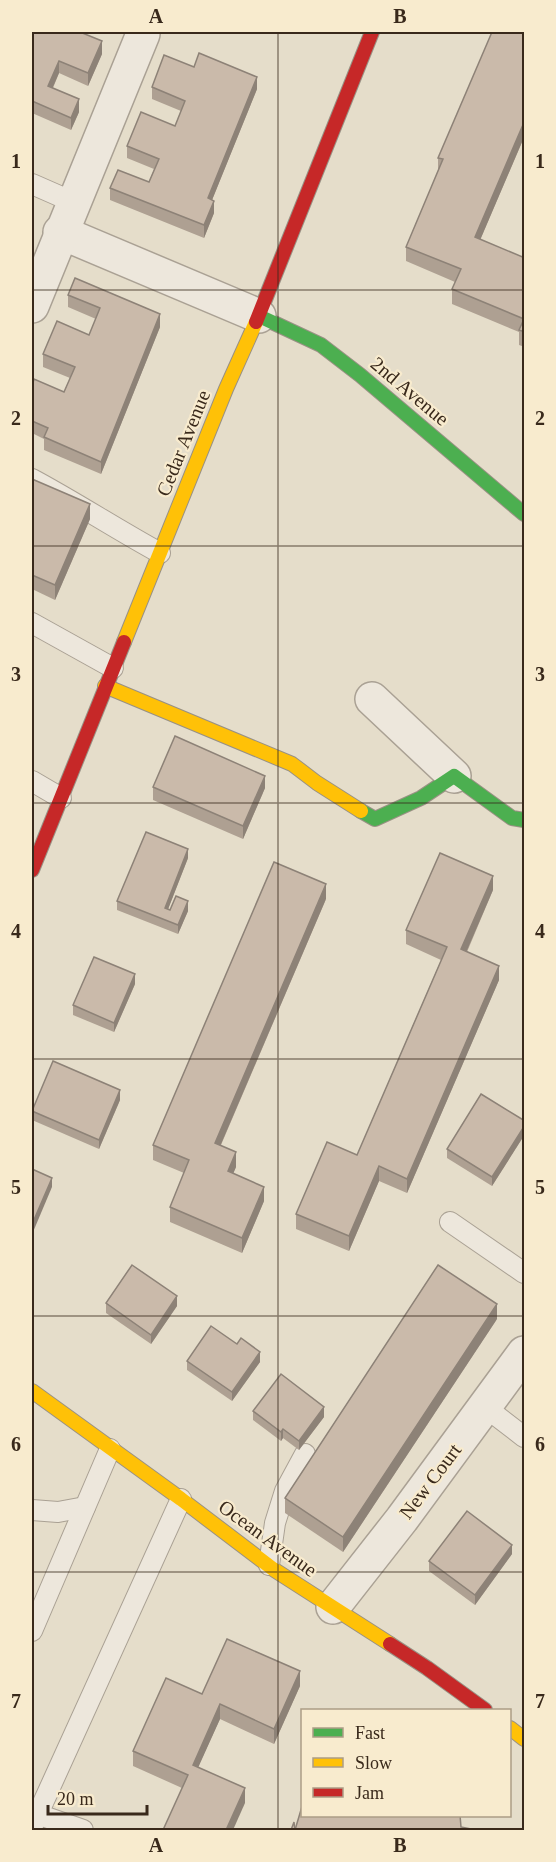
<svg xmlns="http://www.w3.org/2000/svg" width="556" height="1862" viewBox="0 0 556 1862" font-family="'Times New Roman',serif">
<style>
.lines{fill:none;stroke-linecap:round;stroke-linejoin:round}
.lane-casing{stroke:#aaa194;stroke-width:22}
.street-casing{stroke:#aaa194;stroke-width:36}
.fast-casing{stroke:#999184;stroke-width:16}
.slow-casing{stroke:#999184;stroke-width:16}
.jam-casing{stroke:#999184;stroke-width:16}
.lane{stroke:#ede7dc;stroke-width:20}
.street{stroke:#ede7dc;stroke-width:33}
.fast{stroke:#4caf50;stroke-width:14}
.slow{stroke:#ffc107;stroke-width:14}
.jam{stroke:#c62828;stroke-width:14}
.wall{fill:#aea092}
.shaded-wall{fill:#8d8277}
.building{fill:#cabaaa;stroke:#8d8277;stroke-width:1.5}
.grid{fill:none;stroke:#39291b;stroke-width:1.5;stroke-opacity:0.55}
.labels{text-anchor:middle;stroke-width:4.5;stroke-linejoin:round;paint-order:stroke}
.street-label{font-size:20px;fill:#39291b;stroke:#f8ebce}
.neatline{fill:none;stroke:#39291b;stroke-width:2}
.grid-label{font-size:20px;text-anchor:middle;font-weight:bold;fill:#39291b}
</style>
<rect width="100%" height="100%" fill="#e5ddca"/>
<g class="lines">
<defs>
<g id="lane">
<polyline points="32,184 73,202"/>
<path d="M32 479C75 502 116 529 160 553"/>
<polyline points="32,623 113,668"/>
<polyline points="32,781 61,798"/>
<polyline points="450,1222 524,1273"/>
<polyline points="485,1407 524,1437"/>
<polyline points="32,1510 58,1512 85,1507"/>
<polyline points="269,1565 275,1523 285,1491 305,1454"/>
<polyline points="32,1631 110,1449"/>
<polyline points="37,1814 83,1830"/>
<polyline points="32,1827 181,1499"/>
</g>
<g id="street">
<polyline points="60,232 259,316"/>
<polyline points="32,306 143,34"/>
<polyline points="372,699 454,776"/>
<polyline points="333,1607 402,1519 524,1353"/>
</g>
<g id="fast">
<polyline points="259,316 321,345 360,375 524,514"/>
<polyline points="361,811 375,819 421,798 454,776 512,818 524,820"/>
</g>
<g id="slow">
<polyline points="124,642 226,389 256,322"/>
<polyline points="105,686 292,764 317,783 361,811"/>
<polyline points="32,1391 181,1499 273,1569 390,1644"/>
<polyline points="510,1728 524,1739"/>
</g>
<g id="jam">
<polyline points="256,322 372,32"/>
<polyline points="32,870 124,642"/>
<polyline points="390,1644 427,1668 485,1710"/>
</g>
</defs>
<use href="#lane" class="lane-casing"/>
<use href="#street" class="street-casing"/>
<use href="#fast" class="fast-casing"/>
<use href="#slow" class="slow-casing"/>
<use href="#jam" class="jam-casing"/>
<use href="#lane" class="lane"/>
<use href="#street" class="street"/>
<use href="#fast" class="fast"/>
<use href="#slow" class="slow"/>
<use href="#jam" class="jam"/>
</g>
<g class="wall">
<polygon points="32,32 102,54 88,86 59,73 53,88 79,112 71,130 32,113"/>
<polygon points="525,34 525,135 480,240 525,258 525,347 519,345 519,332 452,304 452,289 455,282 406,261 406,247 438,171 438,158"/>
<polygon points="194,67 257,89 212,200 214,213 204,238 110,200 110,188 149,182 154,169 127,158 127,146 175,126 181,111 152,99 152,87"/>
<polygon points="68,295 160,327 101,474 44,450 44,439 32,433 32,386 64,392 70,378 43,367 43,354 89,335 96,319 68,307"/>
<polygon points="32,479 90,519 55,600 32,589"/>
<polygon points="153,787 265,788 243,839 153,800"/>
<polygon points="188,858 168,909 188,911 178,934 117,910 117,901"/>
<polygon points="493,890 467,952 499,980 407,1193 379,1181 349,1251 296,1229 296,1214 357,1155 441,960 406,944 406,930"/>
<polygon points="326,899 221,1145 236,1167 233,1173 264,1201 242,1253 170,1222 170,1207 184,1173 153,1160 153,1145"/>
<polygon points="525,958 525,973 523,972 523,960"/>
<polygon points="135,984 114,1032 73,1015 73,1005"/>
<polygon points="120,1100 99,1149 32,1120 32,1111"/>
<polygon points="525,1121 525,1134 492,1186 447,1158 447,1149"/>
<polygon points="106,1303 177,1306 151,1344 106,1313"/>
<polygon points="497,1319 343,1552 285,1513 285,1498"/>
<polygon points="187,1361 260,1362 232,1401 187,1370"/>
<polygon points="253,1411 324,1417 299,1450 283,1438 281,1441 253,1420"/>
<polygon points="512,1554 475,1605 429,1571 429,1561"/>
<polygon points="525,1630 525,1650 522,1649 522,1634"/>
<polygon points="300,1686 274,1744 220,1719 198,1767 245,1803 182,1788 133,1766 133,1751 202,1694"/>
</g>
<g class="shaded-wall">
<polygon points="102,41 102,54 88,86 88,73"/>
<polygon points="59,61 59,73 48,98 48,86"/>
<polygon points="257,77 257,89 208,210 208,198"/>
<polygon points="79,99 79,112 71,130 71,118"/>
<polygon points="525,120 525,135 475,252 475,237"/>
<polygon points="214,201 214,213 204,238 204,225"/>
<polygon points="160,314 160,327 101,474 101,462"/>
<polygon points="90,504 90,519 55,600 55,585"/>
<polygon points="265,776 265,788 243,839 243,826"/>
<polygon points="188,849 188,858 165,917 165,908"/>
<polygon points="493,876 493,890 461,964 461,949"/>
<polygon points="326,884 326,899 215,1158 215,1143"/>
<polygon points="188,901 188,911 178,934 178,925"/>
<polygon points="499,966 499,980 407,1193 407,1179"/>
<polygon points="135,974 135,984 114,1032 114,1023"/>
<polygon points="120,1090 120,1100 99,1149 99,1140"/>
<polygon points="525,1125 525,1134 492,1186 492,1177"/>
<polygon points="236,1152 236,1167 228,1186 228,1171"/>
<polygon points="379,1166 379,1181 349,1251 349,1236"/>
<polygon points="52,1178 52,1187 33,1232 33,1222"/>
<polygon points="264,1187 264,1201 242,1253 242,1238"/>
<polygon points="177,1296 177,1306 151,1344 151,1335"/>
<polygon points="497,1304 497,1319 343,1552 343,1537"/>
<polygon points="260,1352 260,1362 232,1401 232,1392"/>
<polygon points="324,1407 324,1417 299,1450 299,1441"/>
<polygon points="283,1429 283,1438 281,1441 281,1432"/>
<polygon points="512,1545 512,1554 475,1605 475,1595"/>
<polygon points="300,1671 300,1686 274,1744 274,1729"/>
<polygon points="220,1704 220,1719 193,1779 193,1765"/>
<polygon points="245,1788 245,1803 233,1830 226,1830"/>
</g>
<g class="building">
<polygon points="32,32 80,32 102,41 88,73 59,61 48,86 79,99 71,118 32,101"/>
<polygon points="492,32 518,32 525,34 525,120 475,237 525,258 525,332 519,330 524,319 452,289 461,269 406,247 443,159 438,158"/>
<polygon points="199,53 257,77 208,198 214,201 204,225 110,188 118,170 149,182 159,159 127,146 141,112 175,126 185,101 152,87 164,55 194,67"/>
<polygon points="75,278 160,314 101,462 44,437 48,428 32,421 32,386 34,379 64,392 75,367 43,354 57,321 89,335 100,308 68,295"/>
<polygon points="32,479 90,504 55,585 32,575"/>
<polygon points="175,736 265,776 243,826 153,787"/>
<polygon points="146,832 188,849 165,908 170,910 176,896 188,901 178,925 117,901"/>
<polygon points="440,853 493,876 461,949 499,966 407,1179 379,1166 349,1236 296,1214 327,1142 357,1155 447,947 406,930"/>
<polygon points="274,862 326,884 215,1143 236,1152 228,1171 264,1187 242,1238 170,1207 189,1160 153,1145"/>
<polygon points="94,957 135,974 114,1023 73,1005"/>
<polygon points="53,1061 120,1090 99,1140 32,1111"/>
<polygon points="481,1094 525,1121 525,1125 492,1177 447,1149"/>
<polygon points="32,1169 52,1178 33,1222 32,1222"/>
<polygon points="132,1265 177,1296 151,1335 106,1303"/>
<polygon points="438,1265 497,1304 343,1537 285,1498"/>
<polygon points="211,1326 237,1344 241,1338 260,1352 232,1392 187,1361"/>
<polygon points="281,1374 324,1407 299,1441 283,1429 281,1432 253,1411"/>
<polygon points="467,1511 512,1545 475,1595 429,1561"/>
<polygon points="227,1639 300,1671 274,1729 220,1704 193,1765 245,1788 226,1830 163,1830 188,1775 133,1751 166,1678 202,1694"/>
<polygon points="303,1803 303,1815 460,1815 461,1827 476,1830 295,1830"/>
<polygon points="294,1822 295,1830 291,1830"/>
</g>
<path class="grid" d="M278 32V1830M32 290H524M32 546H524M32 803H524M32 1059H524M32 1316H524M32 1572H524"/>
<g class="labels">
<g class="street-label">
<text transform="translate(410 391) rotate(40)" y="7">2nd Avenue</text>
<text transform="translate(183 443) rotate(-68)" y="7">Cedar Avenue</text>
<text transform="translate(430 1481) rotate(-53)" y="7">New Court</text>
<text transform="translate(268 1538) rotate(36)" y="7">Ocean Avenue</text>
</g>
</g>
<rect width="556" height="1862" fill="none" stroke="#f8ebce" stroke-width="66"/>
<rect x="301" y="1709" width="210" height="108" fill="#f8ebce" stroke="#ac9d86" stroke-width="1.5"/>
<rect x="313" y="1728" width="30" height="9" fill="#4caf50" stroke="#ac9d86" stroke-width="1.5"/>
<text x="355" y="1739" font-size="18" fill="#39291b">Fast</text>
<rect x="313" y="1758" width="30" height="9" fill="#ffc107" stroke="#ac9d86" stroke-width="1.5"/>
<text x="355" y="1769" font-size="18" fill="#39291b">Slow</text>
<rect x="313" y="1788" width="30" height="9" fill="#c62828" stroke="#ac9d86" stroke-width="1.5"/>
<text x="355" y="1799" font-size="18" fill="#39291b">Jam</text>
<path d="M48 1805v9h99v-9" fill="none" stroke="#39291b" stroke-width="3"/>
<text x="57" y="1805" font-size="18" fill="#39291b" stroke="#f8ebce" stroke-width="4.5" paint-order="stroke">20 m</text>
<rect x="33" y="33" width="490" height="1796" class="neatline"/>
<g class="grid-label">
<text x="156" y="23">A</text>
<text x="400" y="23">B</text>
<text x="16" y="168">1</text>
<text x="540" y="168">1</text>
<text x="16" y="425">2</text>
<text x="540" y="425">2</text>
<text x="16" y="681">3</text>
<text x="540" y="681">3</text>
<text x="16" y="938">4</text>
<text x="540" y="938">4</text>
<text x="16" y="1194">5</text>
<text x="540" y="1194">5</text>
<text x="16" y="1451">6</text>
<text x="540" y="1451">6</text>
<text x="16" y="1708">7</text>
<text x="540" y="1708">7</text>
<text x="156" y="1852">A</text>
<text x="400" y="1852">B</text>
</g>
</svg>
